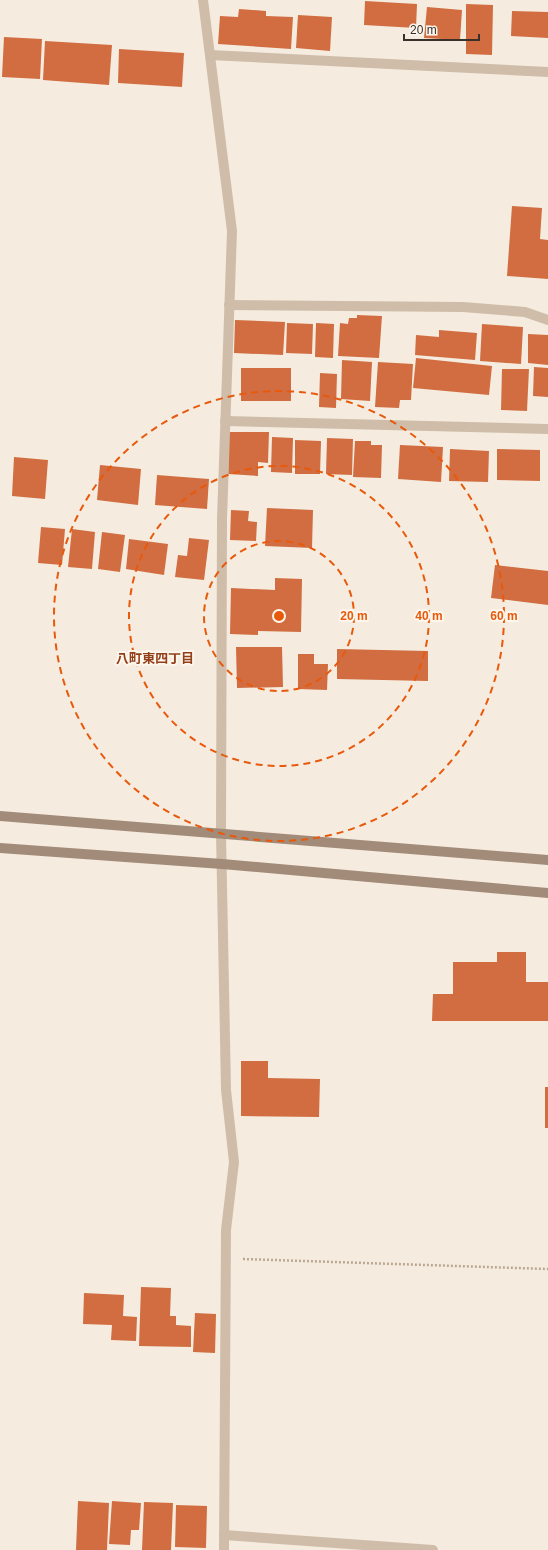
<svg xmlns="http://www.w3.org/2000/svg" width="548" height="1550" viewBox="0 0 548 1550" font-family="Arial,'Noto Sans JP',sans-serif">
<style>
.building{fill:#d16d40}
.lines{fill:none;stroke-linecap:round;stroke-linejoin:round}
.path{stroke:#bba793;stroke-width:2.5;stroke-dasharray:2 2;stroke-linecap:butt}
.street{stroke:#cfbda9;stroke-width:10}
.secondary{stroke:#a38b79;stroke-width:10}
.ring{fill:none;stroke:#e8590c;stroke-width:2;stroke-dasharray:7 5}
.labels{text-anchor:middle;stroke-width:4;stroke-linejoin:round;paint-order:stroke}
.neighbourhood-label{font-size:13px;font-weight:bold;fill:#933f1a;stroke:#fcf6ec}
.centre{fill:#e8590c;stroke:#fcf6ec;stroke-width:2}
.ring-label{font-size:12px;text-anchor:middle;font-weight:bold;fill:#e8590c;stroke:#fcf6ec;stroke-width:4;stroke-linejoin:round;paint-order:stroke}
</style>
<rect width="100%" height="100%" fill="#f5ecdf"/>
<g class="building">
<polygon points="365,1 417,4 416,28 364,25"/>
<polygon points="466,4 493,5 492,55 466,54"/>
<polygon points="427,7 462,10 460,40 424,38"/>
<polygon points="239,9 266,11 266,16 293,17 291,49 218,44 220,16 238,17"/>
<polygon points="512,11 548,12 548,38 511,36"/>
<polygon points="298,15 332,17 330,51 296,48"/>
<polygon points="4,37 42,39 40,79 2,77"/>
<polygon points="45,41 112,45 109,85 43,80"/>
<polygon points="119,49 184,53 182,87 118,83"/>
<polygon points="512,206 542,208 540,239 548,240 548,279 507,276"/>
<polygon points="357,315 382,316 379,358 338,356 340,323 348,324 349,318 357,318"/>
<polygon points="235,320 285,322 283,355 234,353"/>
<polygon points="287,323 313,324 312,354 286,353"/>
<polygon points="316,323 334,324 333,358 315,357"/>
<polygon points="482,324 523,327 521,364 480,361"/>
<polygon points="439,330 477,333 475,360 415,355 416,335 439,337"/>
<polygon points="528,334 548,335 548,365 528,363"/>
<polygon points="416,358 492,366 489,395 413,388"/>
<polygon points="342,360 372,362 370,401 341,399"/>
<polygon points="378,362 413,364 411,400 400,400 399,408 375,407"/>
<polygon points="534,367 548,368 548,397 533,396"/>
<rect x="241" y="368" width="50" height="33"/>
<polygon points="502,369 529,369 527,411 501,410"/>
<polygon points="320,373 337,374 336,408 319,407"/>
<polygon points="229,432 269,432 268,463 258,462 258,476 228,474"/>
<polygon points="272,437 293,438 292,473 271,472"/>
<polygon points="327,438 353,439 352,475 326,474"/>
<polygon points="295,440 321,441 320,474 295,474"/>
<polygon points="355,441 371,441 371,445 382,445 381,478 353,477"/>
<polygon points="400,445 443,447 441,482 398,479"/>
<polygon points="450,449 489,451 488,482 449,481"/>
<polygon points="497,449 540,450 540,481 497,480"/>
<polygon points="14,457 48,460 45,499 12,496"/>
<polygon points="100,465 141,469 138,505 97,500"/>
<polygon points="157,475 209,479 207,509 155,505"/>
<polygon points="267,508 313,510 312,548 265,546"/>
<polygon points="231,510 249,511 248,521 257,522 256,541 230,540"/>
<polygon points="41,527 65,529 62,565 38,563"/>
<polygon points="72,529 95,532 92,569 68,567"/>
<polygon points="102,532 125,535 120,572 98,569"/>
<polygon points="189,538 209,540 204,580 175,577 178,555 187,556"/>
<polygon points="129,539 168,544 164,575 126,569"/>
<polygon points="495,565 548,571 548,605 491,598"/>
<polygon points="275,578 302,579 301,632 258,631 258,635 230,634 231,588 275,590"/>
<polygon points="236,647 282,647 283,687 237,688"/>
<polygon points="337,649 428,651 428,681 337,679"/>
<polygon points="298,654 314,654 314,664 328,664 327,690 298,689"/>
<polygon points="497,952 526,952 526,982 548,982 548,1021 432,1021 433,994 453,994 453,962 497,962"/>
<polygon points="241,1061 268,1061 268,1078 320,1079 319,1117 241,1116"/>
<rect x="545" y="1087" width="3" height="41"/>
<polygon points="141,1287 171,1288 170,1316 176,1316 176,1325 191,1326 191,1347 139,1346"/>
<polygon points="84,1293 124,1295 123,1316 137,1317 136,1341 111,1340 112,1325 83,1324"/>
<polygon points="195,1313 216,1314 215,1353 193,1352"/>
<polygon points="78,1501 109,1503 107,1550 76,1550"/>
<polygon points="112,1501 141,1503 139,1530 131,1530 130,1545 109,1544"/>
<polygon points="144,1502 173,1503 171,1550 142,1550"/>
<polygon points="176,1505 207,1506 206,1548 175,1547"/>
</g>
<g class="lines">
<polyline class="path" points="243,1259 548,1269"/>
<g class="street">
<polyline points="203,0 232,231 222,519 221,833 226,1090 234,1162 226,1230 224,1550"/>
<polyline points="210,55 548,72"/>
<polyline points="229,305 463,307 525,312 548,320"/>
<polyline points="225,421 548,429"/>
<polyline points="224,1535 433,1550"/>
</g>
<g class="secondary">
<polyline points="0,816 548,860"/>
<polyline points="0,848 222,864 548,893"/>
</g>
</g>
<g class="ring">
<circle cx="279" cy="616" r="75"/>
<circle cx="279" cy="616" r="150"/>
<circle cx="279" cy="616" r="225"/>
</g>
<g class="labels">
<g class="neighbourhood-label">
<text x="155" y="663">八町東四丁目</text>
</g>
</g>
<circle cx="279" cy="616" r="6" class="centre"/>
<g class="ring-label">
<text x="354" y="620">20 m</text>
<text x="429" y="620">40 m</text>
<text x="504" y="620">60 m</text>
</g>
<path d="M404 34v6h75v-6" fill="none" stroke="#3b3029" stroke-width="2"/>
<text x="410" y="34" font-size="12" fill="#3b3029" stroke="#fcf6ec" stroke-width="3" paint-order="stroke">20 m</text>
</svg>
